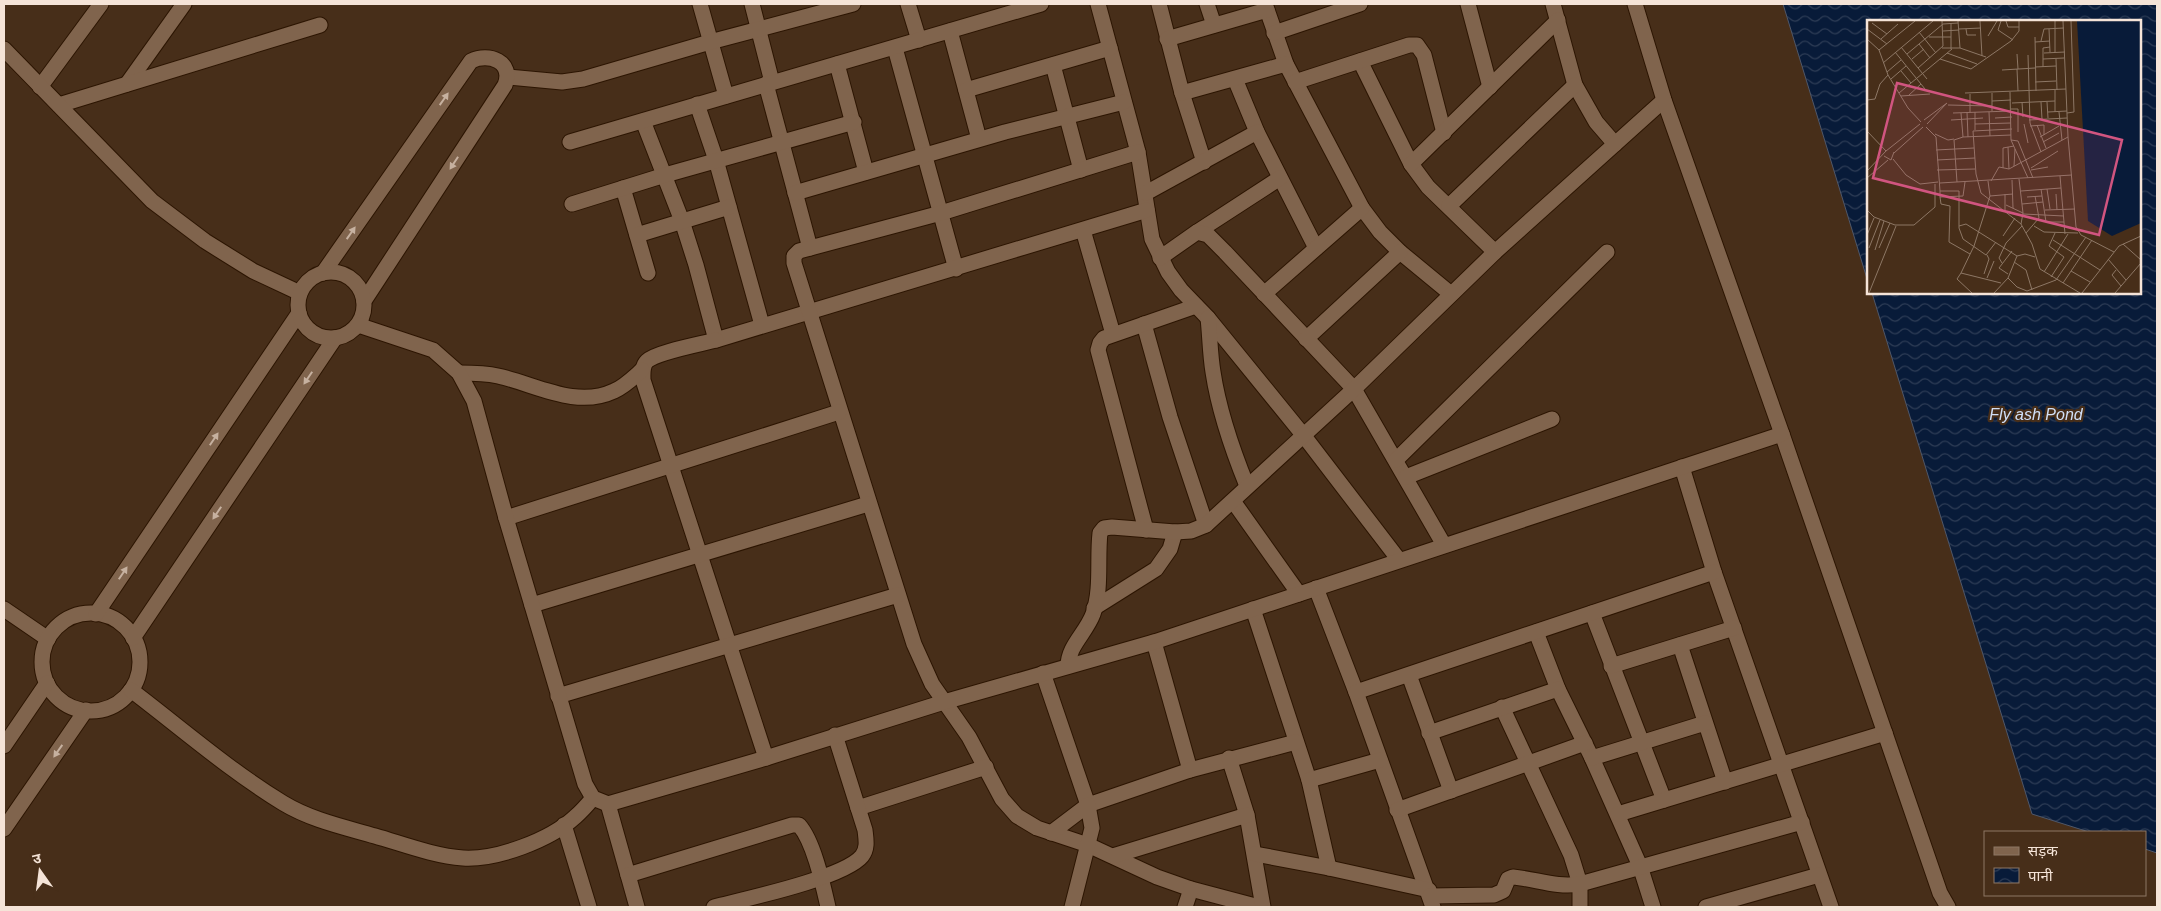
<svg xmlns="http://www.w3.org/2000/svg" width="2161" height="911" viewBox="0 0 2161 911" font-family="Helvetica,'Noto Sans Devanagari',sans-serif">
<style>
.water{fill:url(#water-waves);stroke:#4f5769}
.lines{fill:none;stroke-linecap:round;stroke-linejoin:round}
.minor-casing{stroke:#2c1502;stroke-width:17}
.tertiary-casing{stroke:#2c1502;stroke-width:17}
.minor{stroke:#80644d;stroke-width:15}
.tertiary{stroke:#80644d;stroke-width:15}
.oneway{fill:#c6b1a0}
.labels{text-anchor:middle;stroke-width:4.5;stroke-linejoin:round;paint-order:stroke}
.water-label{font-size:16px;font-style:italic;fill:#d0dff7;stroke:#472e19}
.inset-road{fill:none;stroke:#8d7765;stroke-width:1}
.view{fill:#d15580;fill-opacity:0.15;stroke:#d15580;stroke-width:2.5}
.inset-edge{fill:none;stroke:#f5e4d8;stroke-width:2.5}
</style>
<defs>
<pattern id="water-waves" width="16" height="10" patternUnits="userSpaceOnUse" patternTransform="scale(1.25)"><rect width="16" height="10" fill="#081b39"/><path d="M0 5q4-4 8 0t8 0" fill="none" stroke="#2d3c55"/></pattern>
</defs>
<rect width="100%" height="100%" fill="#472e19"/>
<polygon class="water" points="1783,4 2157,4 2157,853 2145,849 2145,832 2089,832 2032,814 1872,293 2140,292 2140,21 1868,21 1868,282"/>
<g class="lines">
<defs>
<g id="minor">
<polyline points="700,4 726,96"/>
<polyline points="752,4 772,82"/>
<polyline points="908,4 919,40"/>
<polyline points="1098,4 1138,152 1152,239 1168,272 1181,290 1208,318 1304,436 1399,560"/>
<polyline points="1159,4 1182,93 1204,162"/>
<polyline points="1207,4 1214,25"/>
<polyline points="1265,4 1286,64 1362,208 1380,232 1400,252 1451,294"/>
<polyline points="1468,4 1490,87"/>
<polyline points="1553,4 1575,85 1596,122 1615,144"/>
<polyline points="950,31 979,139"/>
<polyline points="1274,33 1360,4"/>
<polyline points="1167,39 1267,10"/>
<polyline points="895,48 956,269"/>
<polyline points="1360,61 1411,164 1428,187 1495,252"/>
<polyline points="837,64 866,172"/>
<polyline points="1053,65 1081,170"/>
<polyline points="508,77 562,82 583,79 710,42 853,4"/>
<polyline points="1235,79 1257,132 1316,248"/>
<polyline points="1295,82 1409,45 1417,45 1424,55 1444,133"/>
<polyline points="127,84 184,4"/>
<polyline points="766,84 810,248"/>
<polyline points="40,87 101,4"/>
<polyline points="966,90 1110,48"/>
<polyline points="1182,93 1286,64"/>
<polyline points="697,104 716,160 762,325"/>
<polyline points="59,105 320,25"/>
<polyline points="643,121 682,221 696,265 716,340 1147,210"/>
<polyline points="570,142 1041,4"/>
<polyline points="1138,152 941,213 799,251 794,256 794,263 914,644 932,684 969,737 1002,799 1017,816 1037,828 1088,845 1157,877 1191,889 1259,907"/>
<polyline points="1411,164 1558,20"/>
<polyline points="623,188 648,273"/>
<polyline points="795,193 1005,132 1124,102"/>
<polyline points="1146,193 1257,132"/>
<polyline points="572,204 665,175 854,122"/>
<polyline points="1449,206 1575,85"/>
<polyline points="1083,230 1113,334"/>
<polyline points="1197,232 1280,178"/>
<polyline points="637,235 729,207"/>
<polyline points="1160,258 1197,232 1208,235 1225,252 1354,389 1444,545"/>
<path d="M323 273 471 61C489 52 514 62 505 85L364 301"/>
<polyline points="1264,294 1362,208"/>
<path d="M1208 318C1210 336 1210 354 1213 372 1219 412 1232 449 1247 486"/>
<polyline points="1144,324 1170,417 1206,525"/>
<polyline points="1306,339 1400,252"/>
<path d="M716 340C701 344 657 352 647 361 642 366 643 373 643 380L766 758"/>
<path d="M459 373C472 373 485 373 498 376 535 384 576 409 614 391 624 387 634 377 642 370"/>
<polyline points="1396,460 1607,252"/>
<polyline points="1682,467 1714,572 1831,907"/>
<polyline points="1406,477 1552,419"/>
<polyline points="1233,501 1299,594"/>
<polyline points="506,518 839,412"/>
<polyline points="1146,530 1098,350 1100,343 1104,338 1196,306"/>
<polyline points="1316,588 1356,692 1433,907"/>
<polyline points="532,605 868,504"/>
<polyline points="1094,608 1156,569 1170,549 1175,532"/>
<polyline points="4,609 48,639"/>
<polyline points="1253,609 1309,780 1329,868"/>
<polyline points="1592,613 1664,800"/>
<circle cx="91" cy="662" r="49"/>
<polyline points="96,614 299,313"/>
<polyline points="1536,632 1558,689 1592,758 1640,866 1653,907"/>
<polyline points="133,638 335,338"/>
<polyline points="1154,642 1190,770"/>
<polyline points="1680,645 1725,782"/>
<path d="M1068 666C1068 646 1086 633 1093 614 1102 589 1097 559 1100 533L1104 528 1112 527 1175 532 1191 531 1206 525 1354 389 1495 252 1664 100"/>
<polyline points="1611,666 1734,628"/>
<polyline points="1043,673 1088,805 1190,770 1296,742"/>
<polyline points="1409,675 1451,791"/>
<path d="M131 690C181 728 229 770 283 803 311 820 344 827 375 836 403 844 434 856 463 858 497 860 550 840 575 817 582 811 588 804 593 798"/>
<polyline points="1356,692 1714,572"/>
<polyline points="558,696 898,595"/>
<polyline points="1502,707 1571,855 1580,884 1580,907"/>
<polyline points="1429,733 1558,689"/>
<polyline points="4,746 47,683"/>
<polyline points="1229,758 1247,815 1263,907"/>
<polyline points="1592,758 1705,723"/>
<polyline points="1309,780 1380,760"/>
<path d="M608 804 628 875 792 825H799C814 842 823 885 828 907"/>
<polyline points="858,808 986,767"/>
<polyline points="1397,810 1585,743"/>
<polyline points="1618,814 1885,733"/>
<polyline points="564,825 589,907"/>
<polyline points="4,829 86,710"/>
<polyline points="1051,833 1088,805 1092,828 1072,907"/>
<polyline points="1255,854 1329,868 1429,890"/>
<polyline points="1113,856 1247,815"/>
<polyline points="628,875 637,907"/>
<path d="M1430 896 1494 895 1503 891 1508 879 1513 877C1536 879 1557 888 1580 884L1802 822"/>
<path d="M714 907C745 899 844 878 862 856 868 848 866 839 865 830L835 735"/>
<polyline points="1185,907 1191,889"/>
<polyline points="1706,907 1819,875"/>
</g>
<g id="tertiary">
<polyline points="1635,4 1664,100 1782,434 1940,893 1948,907"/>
<polyline points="4,49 152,201 205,241 253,271 300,293"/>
<circle cx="331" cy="305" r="33"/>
<polyline points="358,325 433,350 459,373 474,401 506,518 585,784 593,798 608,804 766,758 944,702 1154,642 1782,434"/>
</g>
</defs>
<use href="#minor" class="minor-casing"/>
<use href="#tertiary" class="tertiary-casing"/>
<use href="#minor" class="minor"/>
<use href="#tertiary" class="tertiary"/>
</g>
<defs><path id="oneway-solid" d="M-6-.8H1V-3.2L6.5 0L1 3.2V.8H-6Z" transform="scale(1.25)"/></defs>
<g class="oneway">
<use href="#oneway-solid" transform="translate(444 99) rotate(-55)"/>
<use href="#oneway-solid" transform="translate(454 163) rotate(123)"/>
<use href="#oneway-solid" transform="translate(351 233) rotate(-55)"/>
<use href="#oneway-solid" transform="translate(308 378) rotate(124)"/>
<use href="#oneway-solid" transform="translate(214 439) rotate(-56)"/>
<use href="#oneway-solid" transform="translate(217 513) rotate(124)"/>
<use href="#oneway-solid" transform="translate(123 573) rotate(-56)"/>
<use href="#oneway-solid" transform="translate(58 751) rotate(125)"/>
</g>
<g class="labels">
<g class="water-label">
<text x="2036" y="420">Fly ash Pond</text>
</g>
</g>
<g transform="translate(1867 20)">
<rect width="274" height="274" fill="#472e19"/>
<path d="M210 1H274V203L245 216 221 201Z" fill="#081b39"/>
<path class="inset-road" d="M91 1 93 28M113 1 115 36M134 1 131 10 146 20M139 1 141 7H152M188 1V32M196 1 201 117 209 207 214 215 247 232M5 3 20 14M0 9 20 24M92 9 114 8M99 9 100 15H109M182 9 183 32M76 11 92 10M52 12 69 33M121 16 130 1M62 17H84M168 17 169 71M0 19 12 30 21 55 41 88 54 102M14 19 31 4M174 21 177 9 197 8M168 22 183 21M52 24 63 38M34 27 60 59M75 28H93L119 37M84 29V3M12 30 48 1M28 32 58 69M80 33 110 44M177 33 198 32M40 34 76 4 91 3M150 34 151 49M161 35 163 103 174 132M45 39 57 29M73 39 104 49 144 21 152 11V1M176 39 197 38M189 39 190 70M16 43 66 1M168 47 189 46M176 47V28L183 27M51 48 76 26 75 1M150 49 151 71M135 50 168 48M34 51 44 63M20 52 34 40M24 59 39 46M168 62 189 61M188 70V92M143 72 144 120 161 158M32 73 85 29M98 73 199 69M125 73V91M103 74V92M42 75 54 64M34 76 63 74M0 80 8 79 13 64 21 55M125 81 144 80M155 82 156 97M174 82 175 99M180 82 181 98M145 83 188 81M81 85 125 86M144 89H151V112M100 92 101 117M108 92V110M122 92 123 116M181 92 200 91M192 92 195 120M86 93 144 91M94 93 96 117 144 115M200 93 207 92 204 1M128 98 145 97M57 100 80 83 60 104M84 100 116 98M162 100 200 98M108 104 144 103M157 104 161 123M170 105 179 128M163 106 177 105V115M59 107 69 117 73 171H92V208L96 219 119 235 129 222M145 109 106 111 109 154 114 173 154 204 165 224 173 249 213 273M0 111 19 131M68 114 81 120 87 119M173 117 192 106M144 120 151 121 166 158M176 122 192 113M141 127 142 149M69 130 107 128M27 133 56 107M17 136 24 140 27 132M26 139 39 155 53 164 71 162M70 140 108 138M147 146 148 129M136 148V128L147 126M164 148 191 131M70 150 108 149M164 150 181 147M0 151 19 131 53 104M193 156 198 214M0 158 21 140M152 159 156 193 154 204M145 160 146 188M121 161 123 176 146 174M124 161 132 147 142 149 201 117M90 162 87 120 96 117M73 163 205 155M174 169 179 202H197M180 169 183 189M73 171V177L96 176 98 162M154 171 194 168M189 174 190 190M123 176 107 226 94 253 134 263M73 177 74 184 83 186 82 222 103 234M160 177 175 176M155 184 176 182M139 185 156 193M0 190 7 197 28 205H47L68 187V164M138 190V174M178 190 208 189M156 194 197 196M92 206 99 204 150 236M167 206 177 212 211 213M159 213 172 198 168 176M0 215 7 198M136 216 148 198M186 220 233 250M256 224 274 240M2 228 13 200M12 228 23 203M8 230 17 201M241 239 259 260M147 242 159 250 165 270M135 243 132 238 139 223 155 206M249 250 245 255 254 266M204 251 223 262M177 252 201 214M94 253 90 259 105 273M117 254 122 239 120 235M141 254 132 248 145 231M184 257 197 237 182 226 188 213M120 258 127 241M141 258 150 267 160 271 189 260 219 217M196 263 225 220M2 273 29 206M127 273 141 258 150 236 158 234 168 237M215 273 252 226 274 216M248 273 274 243"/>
<path class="view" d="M30 63 255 120 232 215 6 158Z"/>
<rect width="274" height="274" class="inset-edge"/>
</g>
<rect width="2161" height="911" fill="none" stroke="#f5e4d8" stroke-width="10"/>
<rect x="1984" y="831" width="162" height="65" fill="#472e19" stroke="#8d7765"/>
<rect x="1994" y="847" width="25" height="8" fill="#80644d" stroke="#8d7765"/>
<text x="2028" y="856" font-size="15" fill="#f5e4d8">सड़क</text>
<rect x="1994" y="868" width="25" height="15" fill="url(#water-waves)" stroke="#8d7765"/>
<text x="2028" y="881" font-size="15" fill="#f5e4d8">पानी</text>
<g transform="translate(40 871) rotate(346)" stroke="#472e19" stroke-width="4" paint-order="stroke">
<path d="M0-4L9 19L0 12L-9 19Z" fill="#f5e4d8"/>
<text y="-8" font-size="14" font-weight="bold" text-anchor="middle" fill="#f5e4d8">उ</text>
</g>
</svg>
